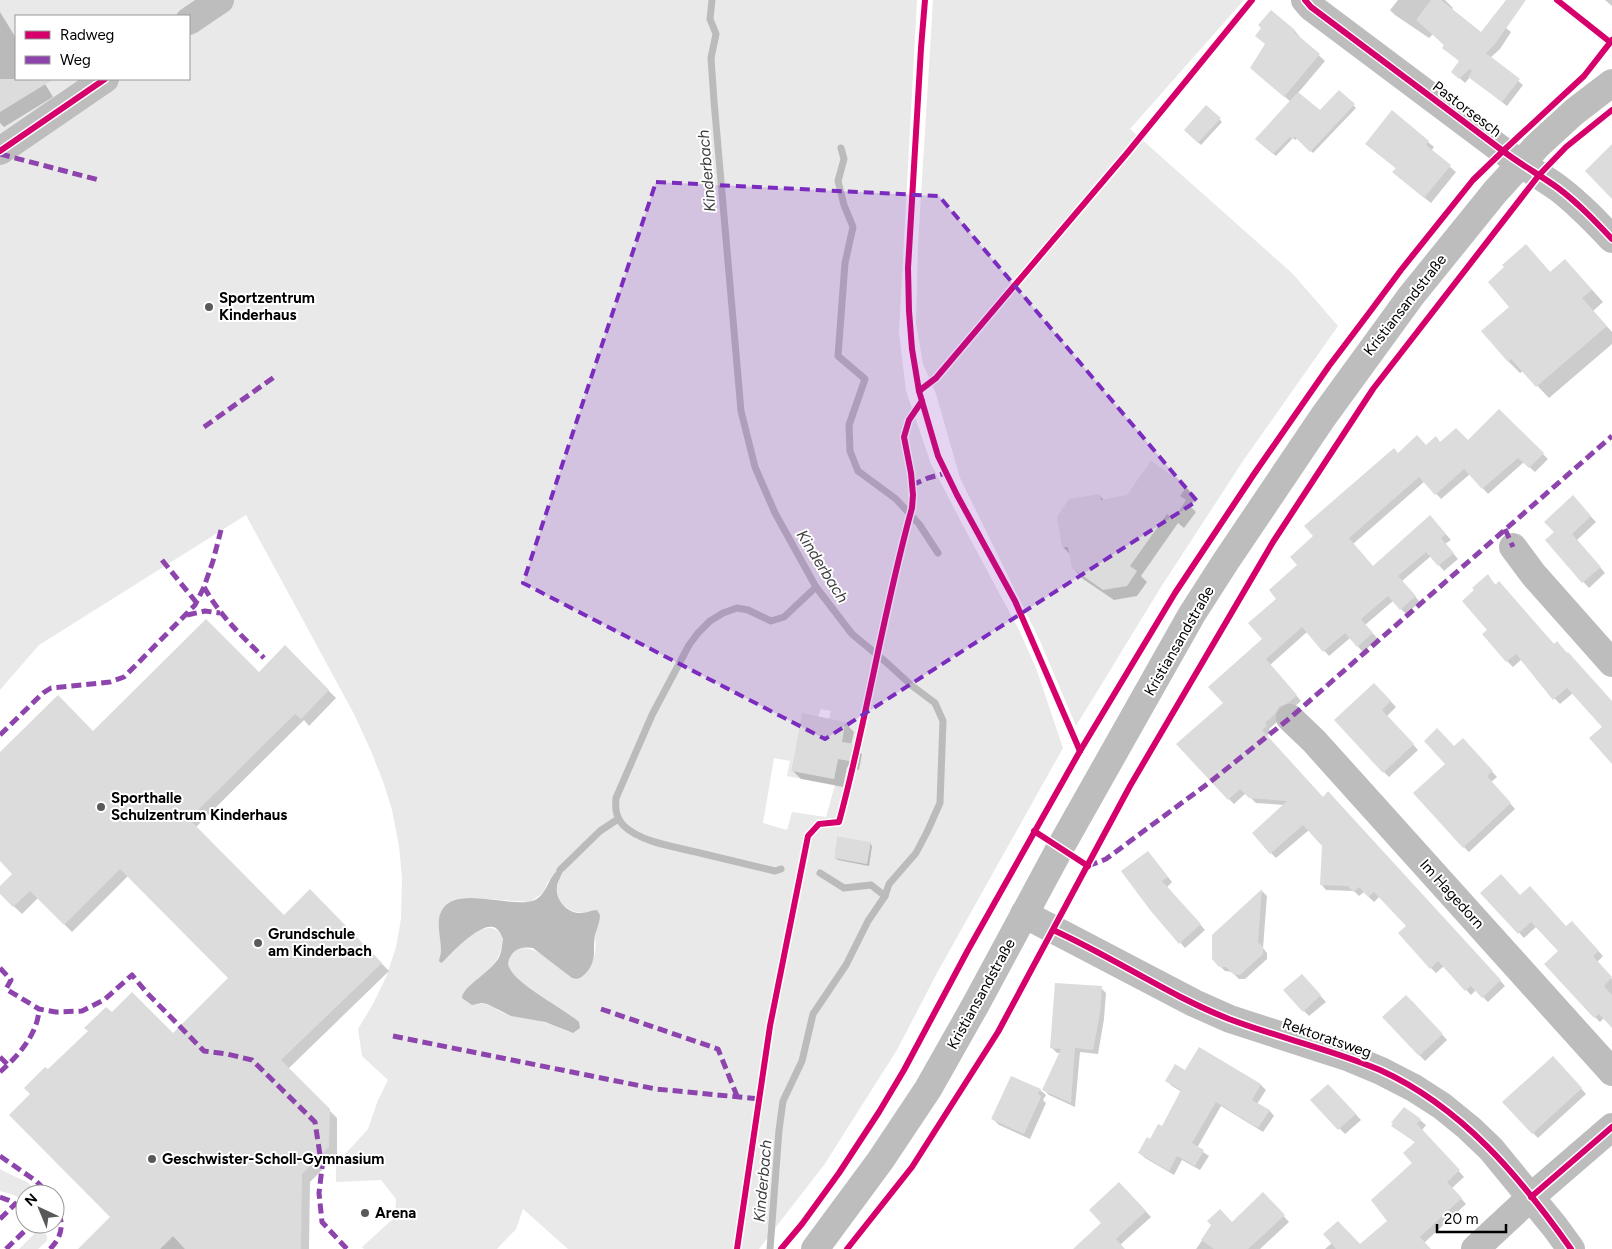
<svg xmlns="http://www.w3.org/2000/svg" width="1612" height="1249" viewBox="0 0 1612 1249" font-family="Figtree,sans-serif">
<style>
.green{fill:#e9e9e9;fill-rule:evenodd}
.water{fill:#bbb}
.shadow{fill:#0003}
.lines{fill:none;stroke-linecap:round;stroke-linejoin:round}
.stream{stroke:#bbb;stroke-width:7}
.building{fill:#dcdcdc}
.minor{stroke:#bdbdbd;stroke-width:28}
.quiet{stroke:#8e44ad;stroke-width:5;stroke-dasharray:10 5;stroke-linecap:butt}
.cycleway-casing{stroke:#fff;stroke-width:9}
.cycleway{stroke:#d6006c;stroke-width:6}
.marked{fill:#7b2cbf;fill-opacity:0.2;stroke:#7b2cbf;stroke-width:4;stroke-dasharray:10 6;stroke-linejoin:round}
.poi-dot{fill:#595959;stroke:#fff;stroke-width:2}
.labels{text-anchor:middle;stroke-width:4;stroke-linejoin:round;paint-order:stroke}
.street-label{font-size:15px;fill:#000;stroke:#fff}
.poi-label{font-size:15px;font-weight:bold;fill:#000;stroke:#fff;text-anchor:start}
.water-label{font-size:16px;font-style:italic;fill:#3f3f3f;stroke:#fff}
</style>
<rect width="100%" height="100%" fill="#fff"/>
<g class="green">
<path d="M0 0H917L899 332 906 391 931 464 967 533 1019 630 1036 668 1063 748 937 973 897 1050 824 1165 759 1249H568L523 1209 516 1229 497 1249H364L362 1247 395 1217 396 1199 381 1180 336 1182V1164L368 1129 378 1100 388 1080 362 1056 358 1029 373 1004 387 975 396 947 401 919 402 878 399 846 392 810 384 784 371 751 354 714 246 515 39 645 0 690ZM16 16H189V79H16ZM821 709 831 711 829 719 845 722 842 742 854 744 850 761 838 759 834 779 791 770 802 714 818 717ZM774 758 790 761 787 776 835 785 826 817 792 812 787 830 763 823ZM837 836 870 842 867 864 834 858ZM562 875C559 880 557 884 557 890 557 906 576 917 590 911 595 936 602 955 583 976L572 978C558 967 526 933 511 956 508 960 508 966 510 970 519 984 558 1006 573 1017L569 1032C558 1027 548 1023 536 1020 524 1018 512 1017 501 1012 493 1008 486 1000 477 1005L476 980C492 969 501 959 503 939 491 909 455 949 443 962L439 959 441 951 440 914 454 901 473 898 530 902 543 893 548 882Z"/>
<polygon points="933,0 1244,0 1130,129 1293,274 1338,326 1243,461 1161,587 1076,726 1040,641 960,478 936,394 923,364 916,323 918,245"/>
<path d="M0 1169C14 1178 30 1179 38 1194H25V1206C17 1194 13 1195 0 1191Z"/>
<path d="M33 1227C40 1227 44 1230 47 1236V1241L38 1249H19L34 1234Z"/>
<polygon points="173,1236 185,1249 160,1249"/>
</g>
<path class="water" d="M558 870H560L562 873C561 878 557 882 557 887 555 900 568 914 581 913 587 913 591 910 597 910L600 915C600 922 597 928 595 935 592 950 598 959 586 973 581 978 578 980 572 978L533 948C526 947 520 947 514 952 510 956 506 963 510 969 518 985 563 1008 579 1022L580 1028 573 1033 545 1022 511 1016 487 1004 482 1003 472 1005 462 998C463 985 494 971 500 955 502 950 502 944 503 939 501 934 498 928 493 927 479 924 452 952 443 962L441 963 439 961C439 958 441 954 441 950 441 940 436 921 441 912 454 883 514 910 535 900 547 894 548 878 558 870Z"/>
<g class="shadow">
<polygon points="1398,0 1445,0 1453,8 1451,10 1481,34 1506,28 1511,32 1500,49 1490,58 1523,85 1507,106 1470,77 1465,83 1453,72 1461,62 1433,34 1429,38 1395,15 1390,10"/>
<polygon points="1605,0 1612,0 1612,6"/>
<polygon points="0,12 16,38 16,79 42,79 53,97 4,127 0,123"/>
<polygon points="1272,12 1295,31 1300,37 1300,38 1325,61 1298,93 1320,112 1339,92 1356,108 1313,153 1298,138 1295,140 1293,138 1276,156 1259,142 1291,102 1258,74 1266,44"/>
<polygon points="1206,107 1222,122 1201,145 1185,130"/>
<polygon points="1428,142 1434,147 1431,151 1456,172 1431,203 1400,178 1397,169 1372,149"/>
<polygon points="1526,246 1551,273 1565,261 1577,273 1603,302 1593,311 1612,332 1612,344 1549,398 1523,371 1520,373 1508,361 1511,307"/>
<polygon points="1499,411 1548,459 1535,472 1524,462 1488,494 1470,474 1441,499 1425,481 1353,544 1373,567 1435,522 1451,540 1445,544 1458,559 1444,571 1431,556 1402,581 1420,602 1406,614 1393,601 1365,625 1378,639 1363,652 1350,638 1329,656 1307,632 1270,665 1301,701 1269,729 1271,732 1267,736 1323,798 1342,808 1505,986 1488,1002 1476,990 1471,995 1444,966 1436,973 1431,968 1407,926 1380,896 1374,902 1364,892 1359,896 1354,891 1326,890 1321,884 1323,845 1309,830 1276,858 1271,853 1285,805 1256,803 1246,793 1234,804 1229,799 1224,703 1264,640 1278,599 1298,565 1398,454 1440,443 1468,442"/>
<polygon points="1186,487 1196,497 1190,506 1196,512 1184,528 1178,523 1141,576 1147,582 1137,596 1114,600 1083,579 1073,568 1070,554 1063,547 1099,495 1104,500"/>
<polygon points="1578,503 1596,522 1577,540 1605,573 1589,588 1546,540 1556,532"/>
<polygon points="1487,576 1612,703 1612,713 1573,693 1560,704 1538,681 1522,659 1513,667 1507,661 1484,634 1489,630"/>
<polygon points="285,647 336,698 309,726 304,720 196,827 284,917 310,891 389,971 288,1069 337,1118 337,1155 310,1182 309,1249 80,1249 112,1217 31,1094 48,1071 112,1014 173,1035 229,978 128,876 72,932 38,898 22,914 0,893 0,888 14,874 0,859 0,754 93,732 259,674"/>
<polygon points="1380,690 1396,707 1387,716 1418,750 1389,777 1384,772"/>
<polygon points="845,723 854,732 851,745 862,754 859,770 847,767 843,787 801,779 792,770"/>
<polygon points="1468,745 1497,777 1491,782 1515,809 1469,852 1464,847 1446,764 1454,747"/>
<polygon points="870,843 872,846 869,866 838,860 835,858"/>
<polygon points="1148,852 1172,882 1167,887 1205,930 1185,948 1151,910"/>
<polygon points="1262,891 1267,896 1263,948 1267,953 1267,959 1245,979 1239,979 1232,972 1225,971 1220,966 1214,936"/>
<polygon points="1482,893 1520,896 1567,927 1577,928 1603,956 1597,962 1612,979 1612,1027 1604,1018 1600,1022 1595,1017 1559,951 1536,927 1524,938"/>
<polygon points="1307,981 1326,1002 1309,1016 1304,1011"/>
<polygon points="1101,988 1106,993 1104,1019 1098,1054 1080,1052 1075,1107 1049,1095 1044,1090 1061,1053 1057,1053 1052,1048"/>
<polygon points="1412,1001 1447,1040 1425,1061 1384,1017"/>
<polygon points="1558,1063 1586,1094 1538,1138 1533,1133"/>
<polygon points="1186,1072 1261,1085 1266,1090 1257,1104 1270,1111 1274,1116 1263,1132 1221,1106 1197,1148 1209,1156 1200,1170 1182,1160 1174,1175 1145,1158 1140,1153 1162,1128 1182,1092 1172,1086 1167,1081"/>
<polygon points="1040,1090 1046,1095 1043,1100 1046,1103 1030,1139 999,1125 993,1119"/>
<polygon points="1334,1091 1361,1120 1345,1134 1312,1100"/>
<polygon points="1420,1120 1426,1125 1422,1130 1464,1177 1452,1188 1466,1204 1424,1243 1429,1249 1325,1249 1332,1243 1360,1246 1389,1221 1414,1163 1416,1143 1393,1126"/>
<polygon points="1125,1189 1151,1217 1120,1245 1124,1249 1075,1249 1103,1223"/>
<polygon points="1263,1194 1289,1222 1260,1249 1196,1249 1213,1225 1232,1224"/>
</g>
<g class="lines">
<g class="stream">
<polyline points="712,0 710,19 716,34 711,58 714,101 741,411 755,467 775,513 816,587 852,634 887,663 911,685 935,703 943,721 940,803 927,832 916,853 889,884 885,896 868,921 846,965 813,1014 802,1061 783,1101 779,1130 770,1249"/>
<polyline points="841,148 844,159 838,181 844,205 853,227 845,263 838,356 865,379 849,425 850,451 858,471 896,499 919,524 938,553"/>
<path d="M781 869 775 871C750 865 725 859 700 853 677 847 642 843 624 826 616 818 615 809 616 798L652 715 689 645 698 633 710 621 723 613 737 608 748 610 771 621 784 617 816 587"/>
<polyline points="560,870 600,831 618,819"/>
<polyline points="820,873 844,888 871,885 885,896"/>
</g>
</g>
<g class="building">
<polygon points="1431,0 1441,0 1481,32 1506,0 1526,0 1495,44 1486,53 1520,79 1502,102 1468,77 1472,71 1470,69 1459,79 1451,72 1459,61 1442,48 1444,45 1416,20"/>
<polygon points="1271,10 1295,30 1294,32 1320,54 1284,97 1250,68 1265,44 1255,36 1261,28 1258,25"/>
<polygon points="0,79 54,79 0,112"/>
<polygon points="1339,90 1355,104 1310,152 1295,137 1292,139 1290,137 1273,154 1255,139 1298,92 1320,110"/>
<polygon points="1206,105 1221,118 1198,143 1184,130"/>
<polygon points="1392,110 1429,141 1426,145 1451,165 1424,198 1392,172 1396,168 1365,144"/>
<polygon points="1612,144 1612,199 1585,171"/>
<polygon points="1526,244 1550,272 1565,259 1592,290 1582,298 1607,326 1536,387 1511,359 1508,362 1481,331 1509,307 1488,282 1504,267 1502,265"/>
<polygon points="1499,409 1544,453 1529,468 1518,458 1482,489 1464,469 1435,495 1419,477 1349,538 1373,566 1430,515 1446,534 1441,538 1454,553 1438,566 1426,552 1398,576 1416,596 1400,610 1388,596 1361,619 1373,633 1357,647 1345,633 1323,652 1302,627 1266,659 1297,695 1288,703 1279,707 1275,714 1265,723 1267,726 1262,730 1323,797 1328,791 1337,801 1501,980 1482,998 1471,986 1465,991 1438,961 1430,969 1398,933 1406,926 1374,892 1368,897 1359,887 1353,892 1348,886 1320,885 1322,846 1303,825 1270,854 1252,833 1287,801 1249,798 1240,789 1228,800 1176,744 1223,703 1208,687 1262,639 1248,623 1276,599 1269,590 1297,565 1290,557 1313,536 1304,526 1394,448 1398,453 1417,435 1426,445 1436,436 1440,442 1456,428 1468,440"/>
<polygon points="1151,461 1187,486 1180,496 1186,500 1174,519 1167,514 1130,566 1137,571 1127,586 1103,590 1072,568 1068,547 1062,547 1057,517 1069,499 1100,494 1101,500 1127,495"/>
<polygon points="1573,495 1591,516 1572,534 1601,567 1582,583 1545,540 1554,532 1544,522"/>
<polygon points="1488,574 1495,585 1499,581 1554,644 1557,641 1567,653 1568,652 1612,701 1612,764 1589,738 1602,727 1567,688 1553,700 1516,654 1506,662 1482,634 1487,630 1462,601 1474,590 1472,588"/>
<polygon points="206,619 259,672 285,645 329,690 301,719 295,714 189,819 284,915 310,889 382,963 281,1060 330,1109 329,1147 302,1174 301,1249 185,1249 173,1236 160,1249 78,1249 110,1217 9,1115 30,1094 24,1088 45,1067 48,1069 88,1031 84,1028 106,1007 112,1012 132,992 173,1033 228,978 120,869 64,925 30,891 13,907 0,894 0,886 12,874 0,861 0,752 58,695 93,731"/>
<polygon points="1374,683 1391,701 1382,710 1414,744 1383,773 1334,720"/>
<polygon points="802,713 845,722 842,742 854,744 850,761 838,759 834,779 791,771"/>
<polygon points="1437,728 1454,746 1463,738 1493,771 1487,776 1511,803 1463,848 1413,793 1445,764 1424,741"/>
<polygon points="837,836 871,842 867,864 834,858"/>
<polygon points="1148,851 1168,877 1162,881 1201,924 1179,944 1150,910 1121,871"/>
<polygon points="1501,874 1520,895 1530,886 1566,926 1572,921 1599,951 1593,956 1612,977 1604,986 1612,995 1612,1028 1599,1014 1594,1018 1544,964 1558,951 1531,922 1518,934 1480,893"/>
<polygon points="1262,889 1258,942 1263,947 1263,954 1240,975 1233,974 1226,967 1219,967 1212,959 1212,935"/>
<polygon points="1302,974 1321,995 1303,1012 1283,990"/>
<polygon points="1055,983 1102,986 1100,1014 1093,1050 1075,1048 1071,1103 1042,1090 1061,1049 1050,1048"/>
<polygon points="1406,995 1443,1034 1419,1056 1382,1017"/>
<polygon points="1199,1047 1261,1084 1252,1100 1270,1110 1258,1128 1216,1102 1192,1143 1204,1150 1195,1166 1177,1156 1169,1171 1138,1153 1147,1137 1150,1139 1158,1124 1162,1126 1181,1090 1165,1081 1175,1064 1185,1070"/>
<polygon points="1553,1056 1582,1088 1532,1134 1502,1102"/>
<polygon points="1011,1076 1041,1089 1038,1093 1041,1097 1024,1134 991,1119"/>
<polygon points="1328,1084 1356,1114 1338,1130 1310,1100"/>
<polygon points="1404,1107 1421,1119 1417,1124 1460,1170 1447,1182 1462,1198 1420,1237 1431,1249 1336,1249 1323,1234 1338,1221 1360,1244 1387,1221 1371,1200 1412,1163 1403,1153 1415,1142 1391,1126 1393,1123 1391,1123"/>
<polygon points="1119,1182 1146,1211 1116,1239 1125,1249 1073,1249 1101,1223 1089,1210"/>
<polygon points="1263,1192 1285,1215 1248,1249 1214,1249 1201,1240 1211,1225 1207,1221 1220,1209 1232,1222"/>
</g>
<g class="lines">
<g class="minor">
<path d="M1305 0 1311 7 1503 151C1520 164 1540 175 1558 188 1578 203 1595 221 1612 239"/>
<polyline points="189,21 220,0"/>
<polyline points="0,151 105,79"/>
<polyline points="1513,547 1533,574 1612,663"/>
<polyline points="1290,718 1314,741 1612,1072"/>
<polyline points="1024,914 1194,1003 1230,1019 1350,1058 1381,1071 1414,1088 1442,1106 1469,1128 1491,1149 1555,1227 1571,1249"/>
<polyline points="815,1249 880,1161 928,1089 976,1004 1060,848 1192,614 1226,561 1323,417 1411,296 1495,192 1537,146 1574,112 1612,83"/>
<polyline points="1475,1249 1531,1197 1612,1127"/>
</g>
<g class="quiet">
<polyline points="0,154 99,180"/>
<polyline points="204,427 277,375"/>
<polyline points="912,485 928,478 946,473"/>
<polyline points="1505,529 1513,547"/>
<polyline points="162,560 196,602"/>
<path d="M204 587C221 617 240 634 264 658"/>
<polyline points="187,615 205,611 220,613"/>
<polyline points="0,735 43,693 51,688 110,682 124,677 139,662 195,605 204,587 213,561 221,530"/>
<polyline points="1088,866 1106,859 1210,782 1290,718 1612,436"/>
<polyline points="0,968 11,980 6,989 39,1009 56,1012 82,1011 104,1000 132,975 147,993 204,1051 227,1054 252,1060 315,1122 322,1168 319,1193 322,1222 347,1249"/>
<polyline points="601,1009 718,1049 737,1096"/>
<polyline points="393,1036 656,1089 760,1099"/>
<polyline points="0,1057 8,1065"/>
<path d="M0 1072C18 1056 38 1034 39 1009"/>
<polyline points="0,1156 36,1181 49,1194"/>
<path d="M0 1197C12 1201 21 1205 25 1218"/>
<polyline points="0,1219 16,1203"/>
<polyline points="6,1249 32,1224"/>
<path d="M50 1249C64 1235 64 1221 55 1204"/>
</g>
<defs>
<g id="cycleway">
<polyline points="925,0 921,48 908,268 909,311 912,349 919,391 938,456 957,495 1015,601 1080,751"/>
<path d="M1305 0 1311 7 1503 151C1520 164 1540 175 1558 188 1578 203 1595 221 1612 239"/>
<polyline points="1557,0 1610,42"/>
<polyline points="0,151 105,79"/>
<polyline points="919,391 936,378 1128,152 1252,0"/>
<polyline points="1034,831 1088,866"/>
<path d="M1053 930C1113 957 1168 995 1229 1019 1279 1038 1331 1049 1380 1070 1462 1107 1520 1177 1571 1249"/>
<polyline points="1531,1197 1612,1127"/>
<path d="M737 1249 770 1026 808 836 819 824 839 822C867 719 883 612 912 508L913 495 911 473 904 437 909 420 922 401"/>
<polyline points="781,1249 802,1224 839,1173 879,1112 904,1070 968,950 1080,751 1175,593 1254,474 1329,366 1372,309 1401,270 1473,180 1503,151 1584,76 1612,40"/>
<polyline points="847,1249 912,1167 998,1032 1130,786 1273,542 1373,389 1539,175 1566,147 1612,110"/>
</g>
</defs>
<use href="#cycleway" class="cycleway-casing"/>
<use href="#cycleway" class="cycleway"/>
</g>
<path class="marked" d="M656 182 939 196 1197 501 825 739 523 583Z"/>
<g class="poi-dot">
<circle cx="209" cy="307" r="5"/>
<circle cx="101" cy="807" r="5"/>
<circle cx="258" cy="943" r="5"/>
<circle cx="152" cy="1159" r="5"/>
<circle cx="365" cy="1213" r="5"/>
</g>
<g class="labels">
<g class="street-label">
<text transform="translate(1467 109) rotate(37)" y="5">Pastorsesch</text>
<text transform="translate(1405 305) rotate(-52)" y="5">Kristiansandstraße</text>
<text transform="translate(1179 641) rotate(-60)" y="5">Kristiansandstraße</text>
<text transform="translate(1452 894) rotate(48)" y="5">Im Hagedorn</text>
<text transform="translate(981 994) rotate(-61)" y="5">Kristiansandstraße</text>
<text transform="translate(1327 1038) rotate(19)" y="5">Rektoratsweg</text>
</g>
<g class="poi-label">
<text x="219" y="303">Sportzentrum<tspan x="219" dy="17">Kinderhaus</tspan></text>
<text x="111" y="803">Sporthalle<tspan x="111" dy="17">Schulzentrum Kinderhaus</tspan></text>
<text x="268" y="939">Grundschule<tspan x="268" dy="17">am Kinderbach</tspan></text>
<text x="162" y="1164">Geschwister-Scholl-Gymnasium</text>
<text x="375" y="1218">Arena</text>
</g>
<g class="water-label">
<text transform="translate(706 171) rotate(-95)" y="6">Kinderbach</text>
<text transform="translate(823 566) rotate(58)" y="6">Kinderbach</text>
<text transform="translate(762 1181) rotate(-85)" y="6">Kinderbach</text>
</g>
</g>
<rect x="15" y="15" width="175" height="65" fill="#ffffff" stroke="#999999"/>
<rect x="25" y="31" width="25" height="8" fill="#d6006c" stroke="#999999"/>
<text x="60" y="40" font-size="15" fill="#000000">Radweg</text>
<rect x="25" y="56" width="25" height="8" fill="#8e44ad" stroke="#999999"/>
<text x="60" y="65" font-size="15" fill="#000000">Weg</text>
<g transform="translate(40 1209) rotate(316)"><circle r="24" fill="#ffffff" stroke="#999999"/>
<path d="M0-4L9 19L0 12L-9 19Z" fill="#595959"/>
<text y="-8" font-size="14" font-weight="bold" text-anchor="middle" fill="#000000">N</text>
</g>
<path d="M1437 1224v8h69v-8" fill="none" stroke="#000000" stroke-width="2.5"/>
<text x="1444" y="1224" font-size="15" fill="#000000" stroke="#ffffff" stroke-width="4" paint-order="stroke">20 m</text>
</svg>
